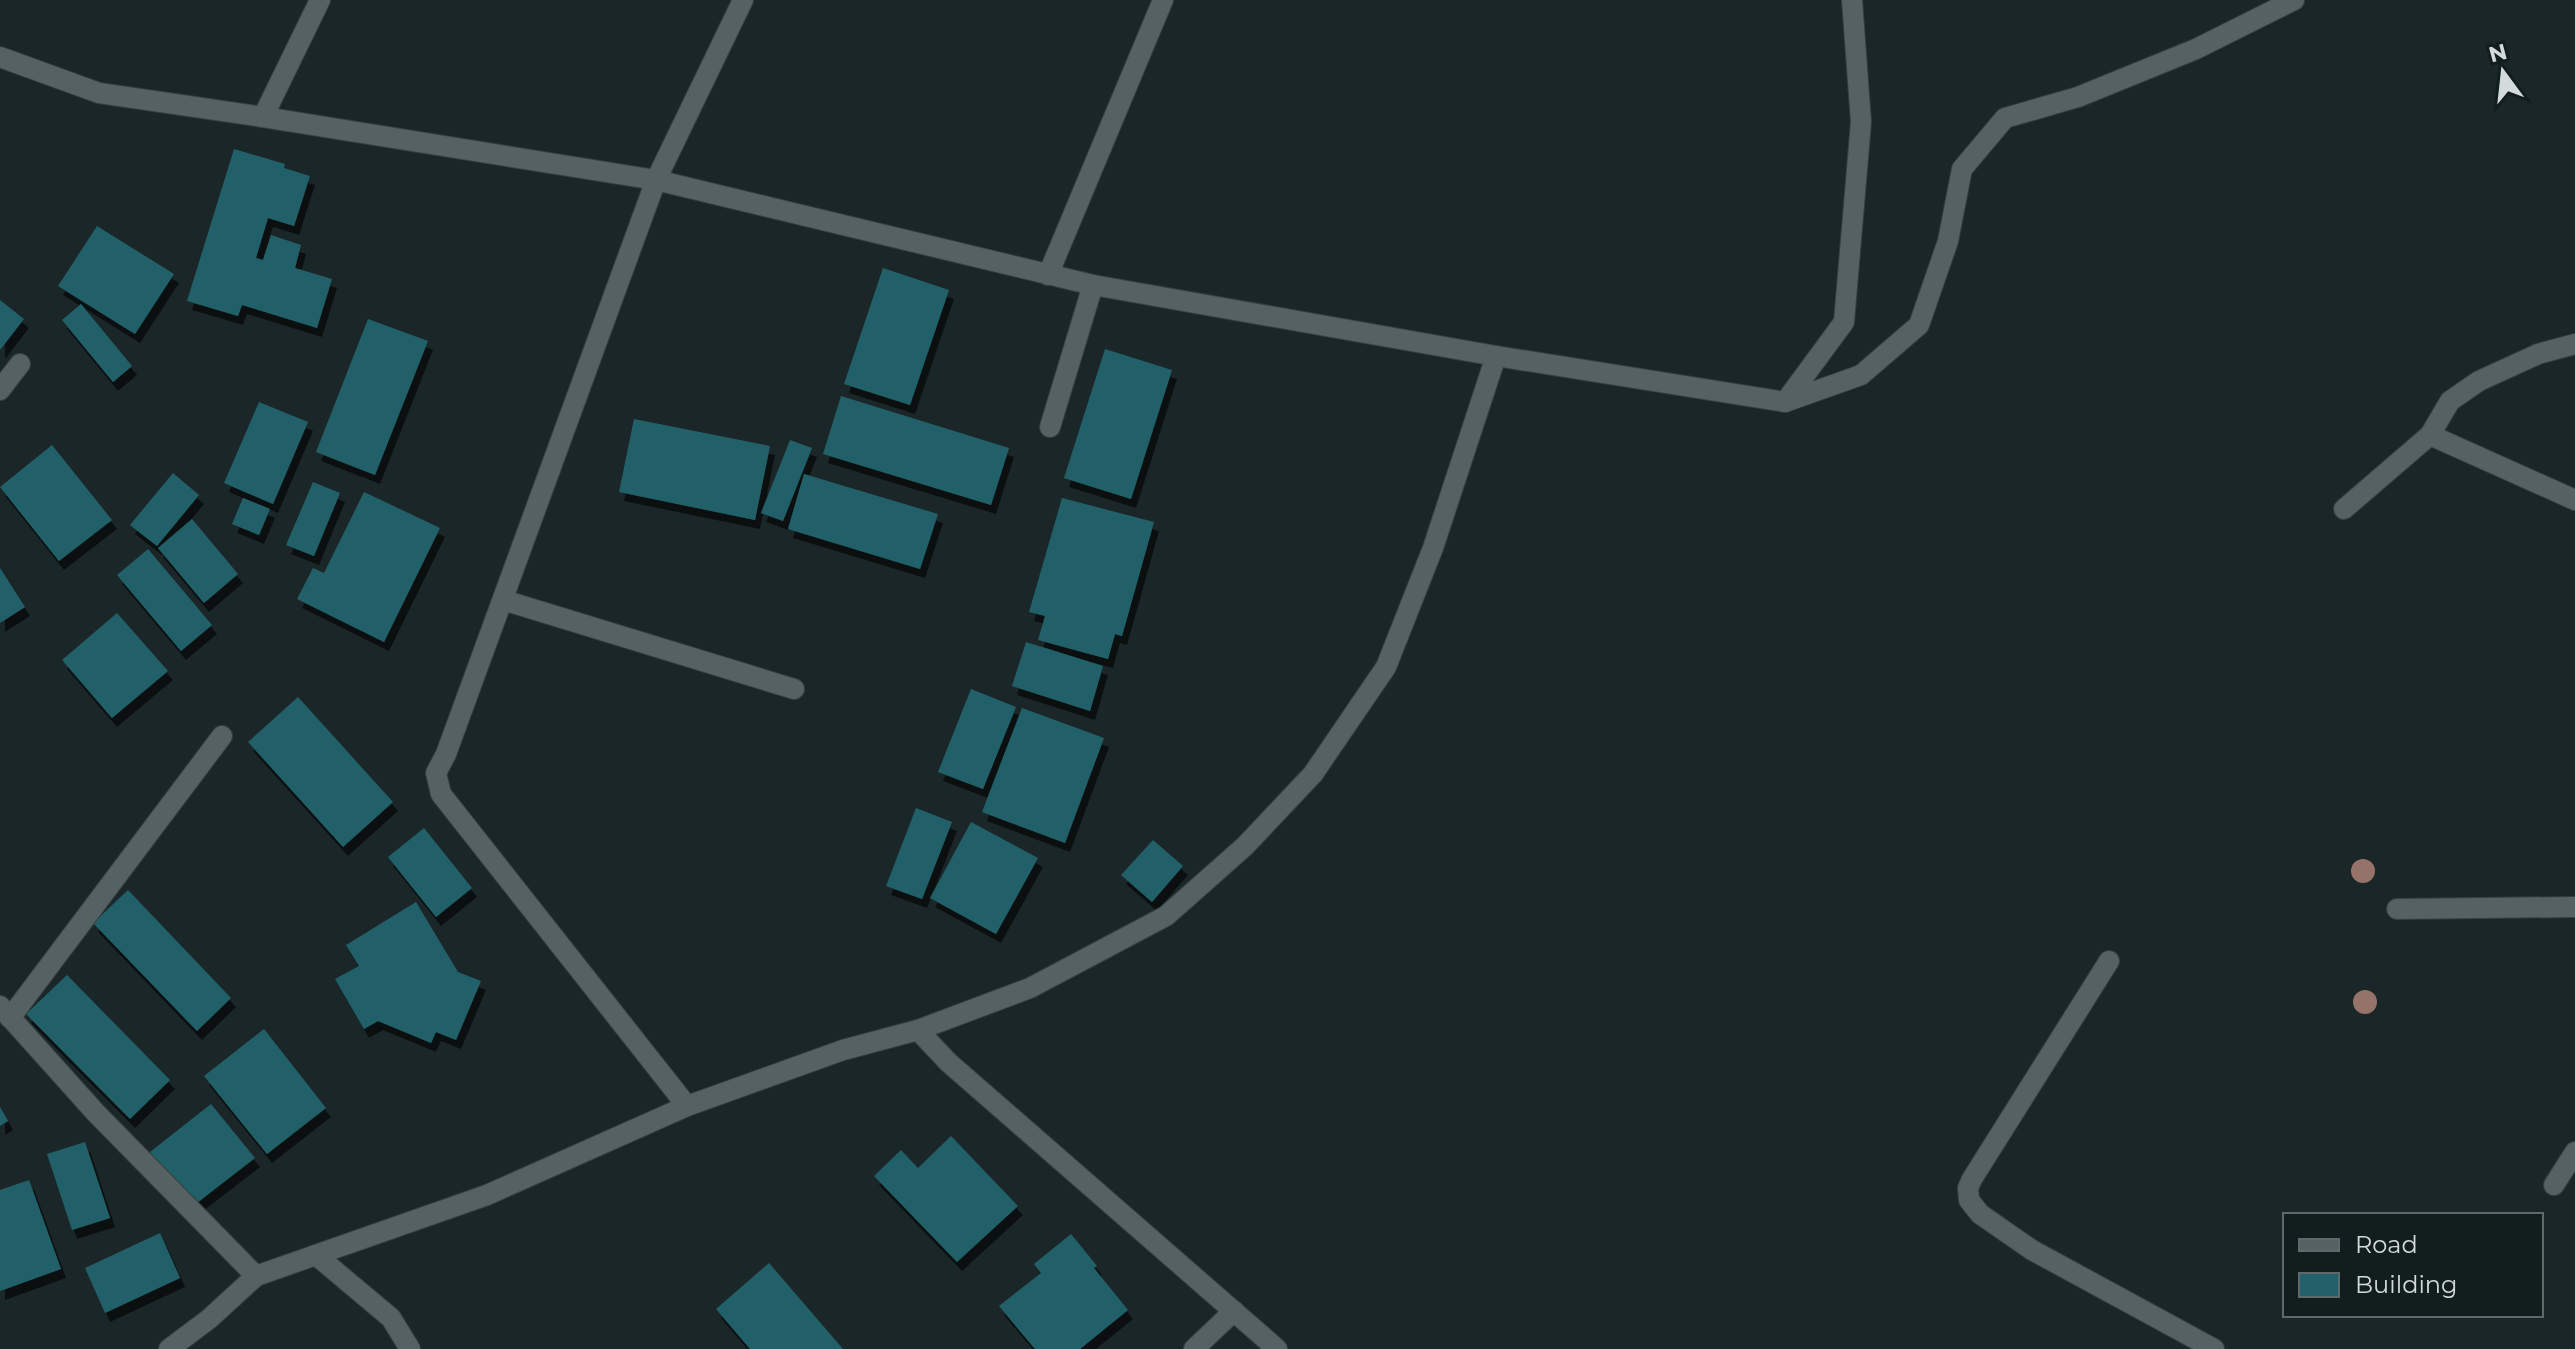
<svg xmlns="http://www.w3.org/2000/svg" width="2575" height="1349" viewBox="0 0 2575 1349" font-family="Montserrat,sans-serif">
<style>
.building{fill:#226169;filter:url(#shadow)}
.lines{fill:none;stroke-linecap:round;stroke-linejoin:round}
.lane-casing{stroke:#364041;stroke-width:22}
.street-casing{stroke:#364041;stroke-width:22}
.lane{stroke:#556163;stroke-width:20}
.street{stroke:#556163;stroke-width:20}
.tree{fill:#967369}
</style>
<defs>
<filter id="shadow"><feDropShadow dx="5" dy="9" stdDeviation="0" flood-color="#0009"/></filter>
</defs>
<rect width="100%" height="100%" fill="#1b2628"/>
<g class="building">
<polygon points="234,149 285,164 284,168 310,176 294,226 268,218 256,258 263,260 271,235 301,245 295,268 332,279 317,328 242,305 238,316 187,301"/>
<polygon points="97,226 174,274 135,334 58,286"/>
<polygon points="883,268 949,290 910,405 844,384"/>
<polygon points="0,300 24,319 0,350"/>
<polygon points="81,304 132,366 113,382 62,320"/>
<polygon points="368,319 428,341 375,475 316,452"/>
<polygon points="1105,349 1172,370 1131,499 1064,478"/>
<polygon points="841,396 1009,448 991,505 823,454"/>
<polygon points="259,402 308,422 273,504 224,483"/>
<polygon points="634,419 770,446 755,520 619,492"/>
<polygon points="790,440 812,448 783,521 761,513"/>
<polygon points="52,445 112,520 59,561 0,487"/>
<polygon points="173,473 199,495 157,546 130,525"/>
<polygon points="804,474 938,514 920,569 788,529"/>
<polygon points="313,482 340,493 314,556 286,545"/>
<polygon points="364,492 440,528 384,642 297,599 313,568 324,573"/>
<polygon points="243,498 270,509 259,535 232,524"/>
<polygon points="1062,498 1154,522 1122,636 1115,634 1108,659 1038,640 1045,616 1029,612"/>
<polygon points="192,519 238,574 204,603 158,548"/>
<polygon points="148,549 212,625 181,651 117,575"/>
<polygon points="0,568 25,607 0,623"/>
<polygon points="117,613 168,671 112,718 62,660"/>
<polygon points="1026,642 1103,666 1090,711 1012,686"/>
<polygon points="971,689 1016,707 983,789 938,772"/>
<polygon points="298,697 393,802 343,847 248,742"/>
<polygon points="1022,708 1104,738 1065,843 982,812"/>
<polygon points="916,808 952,822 922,899 886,886"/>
<polygon points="971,822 1038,858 996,934 930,898"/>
<polygon points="424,828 472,888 436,917 388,857"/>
<polygon points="1153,840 1183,866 1152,902 1121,875"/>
<polygon points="128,890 231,998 197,1031 93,923"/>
<polygon points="416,902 458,972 481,981 456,1040 436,1032 431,1043 378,1021 364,1029 335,979 359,966 346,945"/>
<polygon points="67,975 170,1080 130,1119 26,1014"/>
<polygon points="264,1029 326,1108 267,1154 204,1076"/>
<polygon points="211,1104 255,1158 193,1206 150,1152"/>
<polygon points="0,1107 8,1121 0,1126"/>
<polygon points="951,1136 1018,1206 957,1262 874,1176 901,1150 918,1168"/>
<polygon points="85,1142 110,1218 72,1230 47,1154"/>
<polygon points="29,1180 61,1269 0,1291 0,1190"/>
<polygon points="160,1233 180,1278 105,1313 85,1268"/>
<polygon points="1071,1234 1097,1266 1094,1268 1128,1310 1080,1349 1035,1349 999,1306 1041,1273 1034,1264"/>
<polygon points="769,1263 843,1349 750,1349 716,1309"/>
</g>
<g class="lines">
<defs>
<polyline id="lane" points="2430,435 2575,500"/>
<g id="street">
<polyline points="0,57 99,93 263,117 656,180 1093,285 1496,356 1785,402 1861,375 1919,325 1948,241 1962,169 2005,118 2078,97 2196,49 2294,0"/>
<polyline points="263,117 320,0"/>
<polyline points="1048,275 1163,0"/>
<polyline points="0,390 20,364"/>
<polyline points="1785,402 1844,322 1861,122 1852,0"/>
<polyline points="1050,427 1093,285"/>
<polyline points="2344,509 2430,435 2450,401 2479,381 2538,354 2575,344"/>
<polyline points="503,600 794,689"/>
<polyline points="2397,909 2575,907"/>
<polyline points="2109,961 1972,1179 1968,1188 1969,1200 1980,1214 2032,1250 2214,1349"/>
<polyline points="0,1006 95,1112 256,1276 209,1319 169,1349"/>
<polyline points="10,1018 222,736"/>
<polyline points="918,1030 1030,988 1166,916 1245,846 1313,774 1386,667 1433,548 1496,356"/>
<polyline points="687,1106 441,794 436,773 446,754 656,180 743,0"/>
<polyline points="2554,1185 2575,1152"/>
<polyline points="316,1255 391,1318 410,1349"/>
<polyline points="256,1276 487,1195 687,1106 843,1050 918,1030 948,1062 1277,1349"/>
<polyline points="1194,1349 1234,1311"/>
</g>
</defs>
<use href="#lane" class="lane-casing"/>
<use href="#street" class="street-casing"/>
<use href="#lane" class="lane"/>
<use href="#street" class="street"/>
</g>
<g class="tree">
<circle cx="2363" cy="871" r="12"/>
<circle cx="2365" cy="1002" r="12"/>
</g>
<rect x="2283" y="1213" width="260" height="104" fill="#121d1e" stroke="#5f696a" stroke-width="2"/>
<rect x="2299" y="1239" width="40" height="12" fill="#556163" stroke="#5f696a" stroke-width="2"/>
<text x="2355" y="1253" font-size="24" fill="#d3dadb">Road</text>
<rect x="2299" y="1273" width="40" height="24" fill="#226169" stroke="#5f696a" stroke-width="2"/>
<text x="2355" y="1293" font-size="24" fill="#d3dadb">Building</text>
<g transform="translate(2503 72) rotate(345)" stroke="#121d1e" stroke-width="6" paint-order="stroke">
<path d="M0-6L14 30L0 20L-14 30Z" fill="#d3dadb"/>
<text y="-12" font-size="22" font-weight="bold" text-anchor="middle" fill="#d3dadb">N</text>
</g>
</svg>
